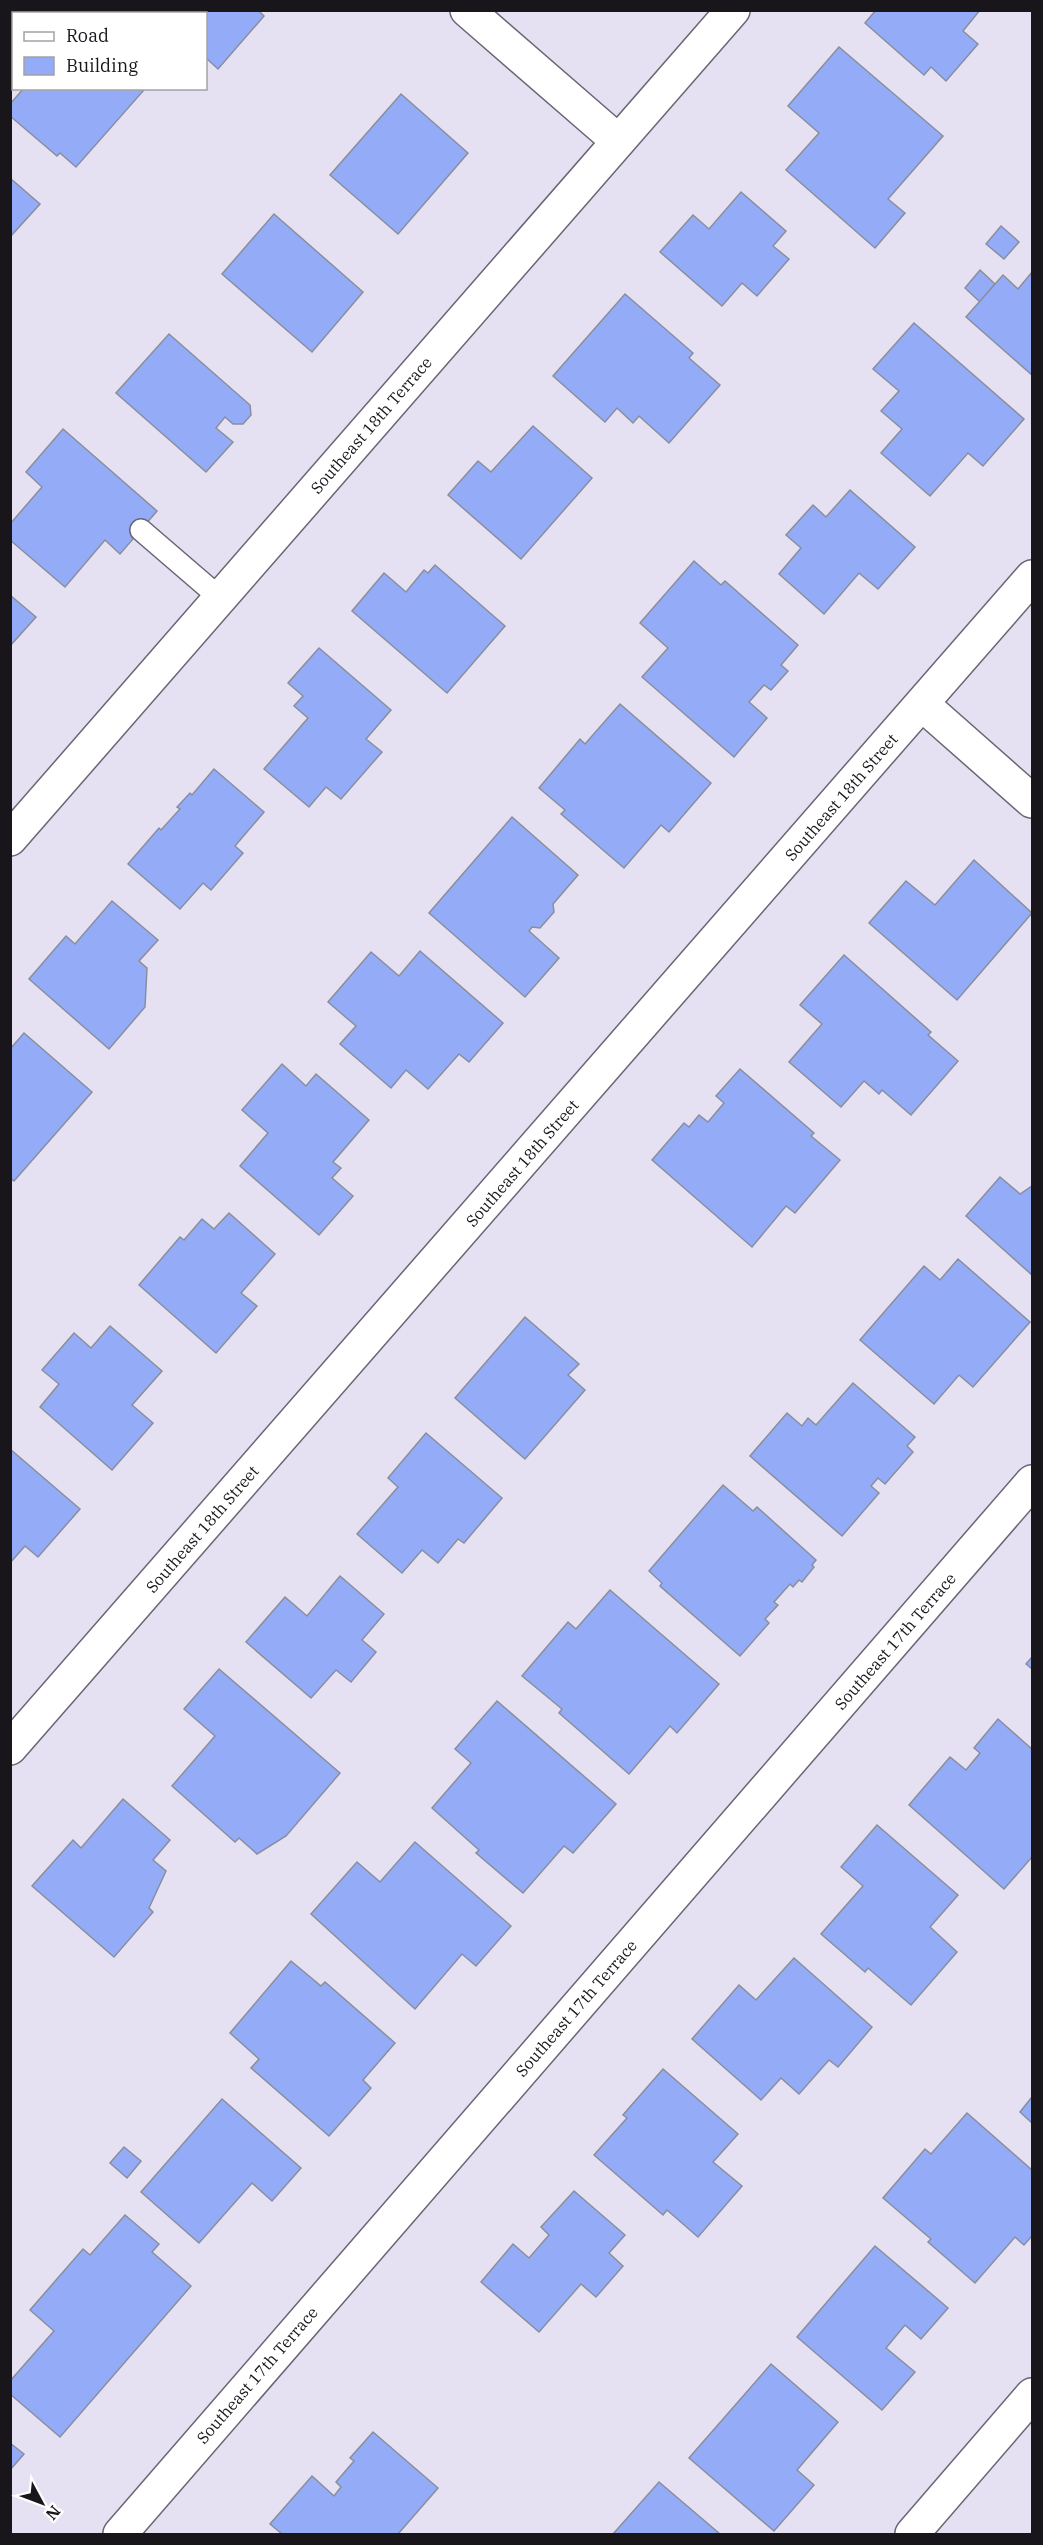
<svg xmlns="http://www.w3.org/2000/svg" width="1043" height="2545" viewBox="0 0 1043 2545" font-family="'IBM Plex Serif',serif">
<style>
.building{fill:#94acf8;stroke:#898e9d;stroke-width:1.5}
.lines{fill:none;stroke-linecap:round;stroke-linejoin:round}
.lane-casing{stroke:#6a6574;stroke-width:24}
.street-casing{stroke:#6a6574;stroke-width:36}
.lane{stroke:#fff;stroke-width:21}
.street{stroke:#fff;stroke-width:33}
.labels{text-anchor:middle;stroke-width:4.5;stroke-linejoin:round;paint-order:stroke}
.street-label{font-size:16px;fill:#18161b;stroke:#fff}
</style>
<rect width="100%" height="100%" fill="#e6e1f2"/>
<g class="building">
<polygon points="126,10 258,10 264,16 218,69 206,58 206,14 129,14"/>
<polygon points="876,10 980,10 963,31 978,44 946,81 931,67 924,75 865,23"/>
<polygon points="839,47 943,136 888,199 905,213 875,248 786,170 819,133 788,106"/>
<polygon points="24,88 143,88 144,90 76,167 60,153 57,156 10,116 10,104"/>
<polygon points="401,94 468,153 398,234 330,175"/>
<polygon points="10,178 40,204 10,237"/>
<polygon points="741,192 786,231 773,246 789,259 757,296 742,283 722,306 660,252 693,215 709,229"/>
<polygon points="274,214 363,292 312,352 222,274"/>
<polygon points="1001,226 1019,242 1004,259 986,244"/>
<polygon points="980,270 995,284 980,302 965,288"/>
<polygon points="1032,272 1032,375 966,317 1003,275 1018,289"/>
<polygon points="625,294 693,353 689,358 720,385 669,443 639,416 633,423 617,408 605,422 553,376"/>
<polygon points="914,323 1024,419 983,466 968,453 930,496 881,453 902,429 881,411 899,391 873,369"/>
<polygon points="169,334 250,405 251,415 243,424 233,424 225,417 216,428 233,442 206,472 116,393"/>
<polygon points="533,426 592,478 521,559 448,495 478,461 491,472"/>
<polygon points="63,429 157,511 120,554 105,540 65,587 10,540 10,524 42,487 26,472"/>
<polygon points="850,490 915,547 878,589 859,573 824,614 779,574 801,548 786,535 813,505 826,517"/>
<polygon points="694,561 721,585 725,581 798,645 781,665 788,671 771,690 764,685 749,702 767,718 734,757 642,677 668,648 640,623"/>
<polygon points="435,565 505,626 447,693 352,611 384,573 406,592 424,570 428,573"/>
<polygon points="10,595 36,617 10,646"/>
<polygon points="319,648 391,710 366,739 382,752 341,799 326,787 309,807 264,769 308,718 294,706 303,696 288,683"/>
<polygon points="620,704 711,783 669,832 661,825 624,868 561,814 565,810 539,788 580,739 585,744"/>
<polygon points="214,769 264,812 235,846 243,853 211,890 203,883 180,909 128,864 159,828 161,830 180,809 177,807 190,793 192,795"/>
<polygon points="512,817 578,875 553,904 554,912 540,928 532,927 529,931 559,958 525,997 429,913"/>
<polygon points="974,860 1032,913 957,1000 869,923 906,881 935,905"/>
<polygon points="112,901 158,940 139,961 147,968 145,1007 109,1049 29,979 66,936 75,944"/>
<polygon points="420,951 503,1023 469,1062 459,1054 428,1089 406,1070 391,1088 340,1044 356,1026 328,1002 371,952 399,976"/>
<polygon points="844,955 931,1032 928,1035 958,1061 911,1115 882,1090 879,1094 864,1081 841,1107 789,1062 822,1024 800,1005"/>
<polygon points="24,1033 92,1092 14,1181 10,1178 10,1049"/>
<polygon points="282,1064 306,1086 316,1074 369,1120 333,1162 341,1168 332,1178 353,1196 319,1235 240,1166 268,1133 242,1110"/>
<polygon points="740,1069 814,1133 811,1136 840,1160 795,1213 786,1206 752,1247 652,1160 684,1123 689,1127 699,1115 708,1122 724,1103 716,1096"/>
<polygon points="1000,1177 1020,1194 1032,1186 1032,1275 966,1216"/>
<polygon points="229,1213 275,1254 241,1293 257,1306 216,1353 139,1285 180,1237 184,1240 202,1219 214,1229"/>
<polygon points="958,1259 1030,1322 973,1387 959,1375 934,1404 860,1340 924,1266 940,1280"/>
<polygon points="525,1317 579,1364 568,1375 585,1390 525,1459 455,1398"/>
<polygon points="110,1326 162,1371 132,1405 153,1423 112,1470 40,1407 59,1384 42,1370 74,1333 91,1348"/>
<polygon points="853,1383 915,1437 907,1446 913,1452 885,1484 878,1478 871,1486 879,1493 842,1536 750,1456 787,1413 802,1426 808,1418 816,1425"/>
<polygon points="426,1433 502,1498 464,1543 458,1539 438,1563 422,1550 402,1573 357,1534 398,1487 388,1478"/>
<polygon points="10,1449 80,1509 38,1557 25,1546 10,1563"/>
<polygon points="723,1485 753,1511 757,1507 816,1560 812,1565 814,1567 802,1582 799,1580 793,1587 790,1584 774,1602 778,1605 765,1619 769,1623 740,1656 660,1586 662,1583 649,1571"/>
<polygon points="340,1576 384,1614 362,1640 376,1652 351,1682 336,1670 311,1698 246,1642 285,1597 307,1616"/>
<polygon points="610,1590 719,1684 677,1733 670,1726 629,1774 559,1713 562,1709 522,1676 568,1622 576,1629"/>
<polygon points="1032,1657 1032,1669 1026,1664"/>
<polygon points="219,1669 340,1773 286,1836 257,1854 239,1838 235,1842 172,1786 215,1736 184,1709"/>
<polygon points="497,1701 616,1804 573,1853 564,1846 523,1893 476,1853 479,1850 432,1808 471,1763 455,1749"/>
<polygon points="998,1719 1032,1749 1032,1857 1004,1889 909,1805 950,1757 966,1770 980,1753 974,1748"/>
<polygon points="123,1799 170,1840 153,1860 166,1871 149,1908 153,1912 114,1957 32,1886 73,1840 81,1848"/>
<polygon points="877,1825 958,1895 930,1927 957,1952 911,2005 868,1968 865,1972 821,1934 863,1886 841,1867"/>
<polygon points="415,1842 511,1926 476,1966 462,1954 415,2009 311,1914 357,1862 380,1882"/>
<polygon points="794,1958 872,2027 838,2067 829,2060 799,2094 781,2078 761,2100 692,2039 739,1985 756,2000"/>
<polygon points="291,1961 321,1986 325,1982 395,2043 363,2080 371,2088 329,2136 251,2068 259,2059 230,2033"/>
<polygon points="663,2069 738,2134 713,2162 742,2186 698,2237 667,2210 663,2215 594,2155 627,2118 623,2115"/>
<polygon points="1032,2097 1032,2123 1020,2112"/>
<polygon points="222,2099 301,2168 272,2201 252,2183 199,2243 141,2192"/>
<polygon points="967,2113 1032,2170 1032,2236 1024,2245 1015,2237 975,2283 928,2242 931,2239 883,2198 925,2149 931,2154"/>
<polygon points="124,2147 141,2161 127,2178 110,2163"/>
<polygon points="574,2191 625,2235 609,2253 623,2266 596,2297 581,2284 539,2332 481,2282 513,2244 529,2258 549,2235 541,2227"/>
<polygon points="125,2215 159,2244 152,2252 191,2286 60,2437 10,2394 10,2381 54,2331 30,2310 83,2249 90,2255"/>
<polygon points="875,2246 948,2308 921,2339 905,2325 886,2348 915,2372 882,2410 797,2337"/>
<polygon points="771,2364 838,2422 797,2470 814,2485 774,2531 689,2458"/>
<polygon points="373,2432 438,2488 398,2534 282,2534 270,2524 312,2476 334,2496 341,2487 336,2482 354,2461 350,2458"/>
<polygon points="10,2443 24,2454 10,2470"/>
<polygon points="659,2482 720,2534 613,2534"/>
</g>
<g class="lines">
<defs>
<polyline id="lane" points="141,530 220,598"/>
<g id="street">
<polyline points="467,10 618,141"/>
<polyline points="922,704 1032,801"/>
<polyline points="10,839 733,10"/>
<polyline points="10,1748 1032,577"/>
<polyline points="120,2534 1032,1482"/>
<polyline points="912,2534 1032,2395"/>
</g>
</defs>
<use href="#lane" class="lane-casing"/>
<use href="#street" class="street-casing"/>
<use href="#lane" class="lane"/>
<use href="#street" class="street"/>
</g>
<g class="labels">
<g class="street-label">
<text transform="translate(371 425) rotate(-49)" y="6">Southeast 18th Terrace</text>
<text transform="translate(841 797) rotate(-49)" y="6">Southeast 18th Street</text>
<text transform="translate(522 1163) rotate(-49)" y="6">Southeast 18th Street</text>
<text transform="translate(202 1529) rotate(-49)" y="6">Southeast 18th Street</text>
<text transform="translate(895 1641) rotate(-49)" y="6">Southeast 17th Terrace</text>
<text transform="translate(576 2008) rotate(-49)" y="6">Southeast 17th Terrace</text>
<text transform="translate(257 2375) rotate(-49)" y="6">Southeast 17th Terrace</text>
</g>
</g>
<rect width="1043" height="2545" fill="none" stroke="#18161b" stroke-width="24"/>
<rect x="12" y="12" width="195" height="78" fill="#ffffff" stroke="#a3a2a4" stroke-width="1.5"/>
<rect x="24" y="32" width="30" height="9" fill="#ffffff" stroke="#a3a2a4" stroke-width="1.5"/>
<text x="66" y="42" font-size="18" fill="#18161b">Road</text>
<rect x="24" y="57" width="30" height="18" fill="#94acf8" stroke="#a3a2a4" stroke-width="1.5"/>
<text x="66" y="72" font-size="18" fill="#18161b">Building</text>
<g transform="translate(42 2503) rotate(131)" stroke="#ffffff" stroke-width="4.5" paint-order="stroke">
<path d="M0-4.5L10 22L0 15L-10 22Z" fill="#18161b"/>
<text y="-9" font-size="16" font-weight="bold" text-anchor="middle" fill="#18161b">N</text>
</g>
</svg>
